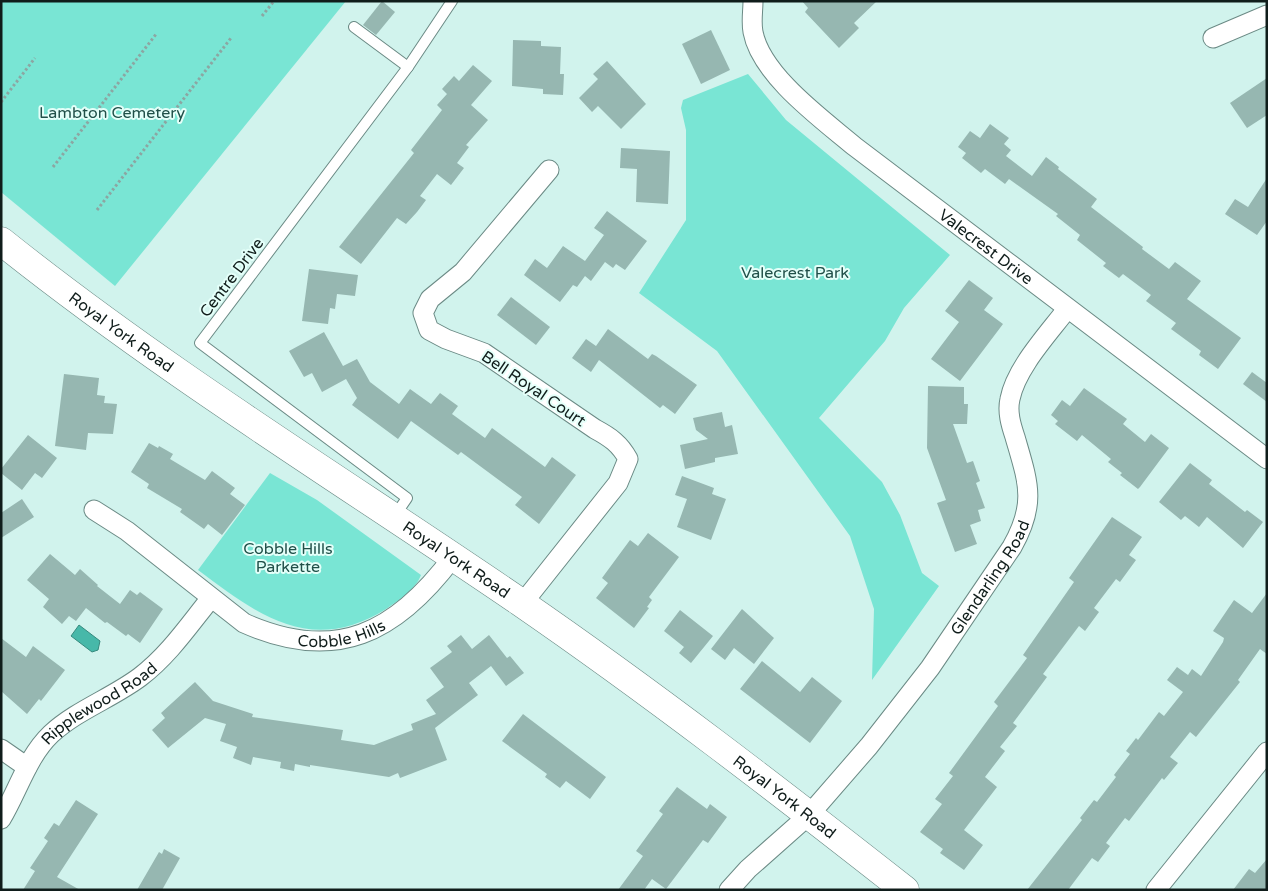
<svg xmlns="http://www.w3.org/2000/svg" width="1268" height="891" viewBox="0 0 1268 891" font-family="'Varela Round',sans-serif">
<style>
.green{fill:#79e5d4}
.water{fill:#47b8a9;stroke:#368a7e}
.building{fill:#96b7b1}
.lines{fill:none;stroke-linecap:round;stroke-linejoin:round}
.service-casing{stroke:#6b8a85;stroke-width:12}
.minor-casing{stroke:#6b8a85;stroke-width:21}
.secondary-casing{stroke:#6b8a85;stroke-width:29}
.path{stroke:#8ca6a2;stroke-width:3;stroke-dasharray:2.5 2.5;stroke-linecap:butt}
.service{stroke:#fff;stroke-width:10}
.minor{stroke:#fff;stroke-width:19}
.secondary{stroke:#fff;stroke-width:28}
.labels{text-anchor:middle;stroke-width:4;stroke-linejoin:round;paint-order:stroke}
.park-label{font-size:16px;fill:#205049;stroke:#e4fff9}
.street-label{font-size:16px;fill:#101d1b;stroke:#e4fff9}
</style>
<rect width="100%" height="100%" fill="#d1f3ed"/>
<g class="green">
<polygon points="1,1 346,1 115,286 1,192"/>
<polygon points="748,74 786,120 950,255 904,308 885,341 819,418 882,482 900,515 922,573 939,586 872,680 874,609 850,536 717,351 639,293 686,220 686,130 681,108 683,100"/>
<path d="M270 473 317 500 421 575C416 589 398 601 386 609 311 656 258 615 198 570Z"/>
</g>
<polygon class="water" points="79,625 100,641 98,650 92,652 71,636"/>
<g class="building">
<polygon points="382,1 395,12 376,35 363,25"/>
<polygon points="802,1 877,1 854,23 859,28 839,48 805,12 808,8"/>
<polygon points="711,30 730,70 701,84 682,44"/>
<polygon points="513,40 541,41 541,46 561,47 560,74 564,74 563,95 543,94 543,89 512,86"/>
<polygon points="607,61 646,104 621,129 598,106 592,112 579,98 598,79 593,74"/>
<polygon points="473,65 492,81 471,105 488,120 466,145 469,147 457,163 464,168 451,185 437,174 420,196 426,200 417,212 406,224 397,218 361,264 339,247 414,153 411,150 442,110 437,105 447,94 442,89 454,76 459,81"/>
<polygon points="1267,78 1267,115 1247,128 1230,103"/>
<polygon points="990,124 1009,138 1004,144 1011,150 1006,156 1032,176 1046,157 1059,167 1058,169 1097,199 1091,207 1143,247 1142,249 1169,269 1175,262 1201,281 1187,299 1241,338 1218,369 1199,355 1201,351 1171,329 1176,323 1146,301 1151,295 1123,274 1119,278 1103,266 1106,263 1077,240 1080,235 1056,216 1058,214 1009,179 1005,184 985,169 981,173 962,158 966,153 958,147 970,131 980,138"/>
<polygon points="621,148 670,151 668,204 636,202 637,169 620,168"/>
<polygon points="1267,178 1267,221 1257,235 1225,214 1235,199 1248,207"/>
<polygon points="607,211 647,241 625,270 616,264 613,268 605,262 591,281 585,276 577,287 573,285 560,302 524,275 535,259 547,268 563,246 585,261 604,235 594,228"/>
<polygon points="309,269 358,275 355,296 337,294 335,309 330,308 328,324 302,321"/>
<polygon points="969,280 993,298 984,310 1003,324 960,381 931,359 959,322 945,311"/>
<polygon points="511,297 550,327 536,345 497,315"/>
<polygon points="608,329 648,359 652,354 656,356 697,385 675,414 663,405 660,408 599,360 591,372 572,358 586,339 596,346"/>
<polygon points="324,332 343,366 357,359 370,382 399,404 410,389 431,404 440,393 458,406 452,414 485,438 492,428 545,467 552,457 576,475 539,524 515,505 522,497 461,452 458,455 411,421 398,439 352,405 357,398 346,379 322,392 312,373 304,377 289,351"/>
<polygon points="1252,372 1267,383 1267,402 1243,384"/>
<polygon points="64,374 99,378 97,395 105,396 104,403 117,404 113,434 88,433 86,450 55,446"/>
<polygon points="928,386 964,387 964,404 968,404 967,424 953,424 967,463 973,461 980,481 976,483 985,508 978,510 981,521 970,525 977,544 955,552 937,503 946,500 927,448"/>
<polygon points="1084,388 1127,419 1123,424 1145,442 1151,434 1169,448 1140,487 1138,489 1120,475 1122,473 1108,462 1111,459 1082,435 1077,441 1055,424 1058,421 1051,415 1062,400 1070,406"/>
<polygon points="722,412 725,427 732,425 738,454 715,458 715,462 685,469 680,445 708,439 696,430 693,418"/>
<polygon points="28,435 57,458 42,478 35,473 22,490 1,473 1,469"/>
<polygon points="149,443 158,448 159,446 173,454 170,459 205,480 212,471 235,488 230,494 245,505 222,535 208,524 204,529 180,512 182,509 147,488 149,484 131,472"/>
<polygon points="1190,463 1212,480 1209,484 1245,512 1247,510 1263,522 1243,548 1207,517 1199,527 1185,516 1181,520 1159,502"/>
<polygon points="682,476 714,488 712,494 726,499 711,540 677,527 687,499 675,495"/>
<polygon points="22,499 34,517 1,538 1,513"/>
<polygon points="1112,517 1142,537 1129,555 1136,560 1120,582 1116,579 1094,608 1099,612 1085,631 1079,626 1043,674 1047,677 1013,723 1017,726 1000,747 1005,751 985,777 997,787 964,830 983,845 964,870 940,853 943,849 920,832 942,804 935,799 953,776 949,773 998,706 994,702 1027,658 1023,655 1074,582 1069,578"/>
<polygon points="648,533 679,557 649,597 652,600 647,607 649,608 634,628 596,598 608,583 602,578 630,540 638,546"/>
<polygon points="50,554 75,575 80,569 98,585 97,586 120,604 130,590 137,595 140,592 163,609 140,643 128,634 126,636 107,622 105,623 86,608 76,621 69,616 62,624 43,607 49,599 27,580"/>
<polygon points="1267,593 1267,654 1260,649 1238,680 1240,682 1196,737 1190,732 1170,757 1178,763 1164,780 1162,778 1129,821 1125,818 1106,843 1110,846 1098,862 1092,858 1068,890 1027,890 1082,820 1080,818 1094,800 1097,802 1116,777 1114,775 1130,754 1126,751 1136,738 1138,740 1159,712 1164,716 1183,692 1167,680 1177,667 1188,675 1192,669 1201,676 1223,642 1224,638 1213,631 1234,600 1252,613"/>
<polygon points="742,609 774,638 754,664 734,648 725,660 711,649"/>
<polygon points="680,610 713,636 691,663 679,653 684,647 664,631"/>
<polygon points="461,635 472,649 489,635 507,658 510,656 524,673 506,686 491,666 469,683 478,695 435,728 447,760 400,778 398,773 389,777 310,765 310,767 295,764 294,771 280,768 281,762 253,757 251,765 233,758 237,747 220,741 226,724 205,718 168,748 152,730 165,718 161,713 195,682 213,701 253,714 252,717 343,730 341,740 374,745 413,730 411,724 436,714 426,700 444,687 430,668 452,652 447,646"/>
<polygon points="1,638 26,657 33,646 65,670 41,701 39,699 27,714 1,691"/>
<polygon points="762,661 800,692 812,677 842,701 810,743 740,689"/>
<polygon points="523,714 606,777 590,799 566,781 560,788 545,777 547,774 502,741"/>
<polygon points="677,787 707,809 710,804 727,817 708,843 703,840 666,889 652,879 644,890 618,890 643,856 636,851 663,814 659,811"/>
<polygon points="76,800 98,814 57,877 80,890 23,890 35,871 30,868 48,841 44,838 54,823 59,826"/>
<polygon points="164,849 180,858 162,890 137,890 159,852 162,854"/>
<polygon points="1267,859 1267,890 1233,890 1249,869 1255,873"/>
</g>
<g class="lines">
<defs>
<g id="service">
<polyline points="354,27 408,67"/>
<polyline points="394,517 407,498 200,343 408,67 452,1"/>
</g>
<g id="minor">
<path id="s1" d="M753 1C753 11 751 22 753 32 761 75 822 119 854 146L1267 459"/>
<polyline points="1213,38 1267,15"/>
<path id="s2" d="M94 510 127 531 244 623C336 664 396 633 453 557"/>
<path d="M522 604 618 483 628 459C620 444 610 437 595 429L484 353 446 339 429 330 423 313 430 299 463 272 549 170"/>
<polyline points="1,749 27,767"/>
<path id="s3" d="M1 819C18 791 27 757 51 734 77 710 112 698 140 677 169 655 189 625 211 598"/>
<path id="s4" d="M729 890 748 869 809 815 869 746 930 668 1012 547C1037 503 1028 482 1015 437 1011 425 1007 412 1010 399 1016 368 1048 334 1067 309"/>
<polyline points="1156,890 1267,752"/>
</g>
<g id="secondary">
<path id="s5" d="M1 241C166 373 346 483 520 602 652 693 779 791 905 890"/>
</g>
</defs>
<use href="#service" class="service-casing"/>
<use href="#minor" class="minor-casing"/>
<use href="#secondary" class="secondary-casing"/>
<g class="path">
<polyline points="262,16 274,1"/>
<polyline points="1,102 35,58"/>
<polyline points="53,167 157,33"/>
<polyline points="97,210 231,38"/>
</g>
<use href="#service" class="service"/>
<use href="#minor" class="minor"/>
<use href="#secondary" class="secondary"/>
</g>
<g class="labels">
<g class="park-label">
<text x="112" y="118">Lambton Cemetery</text>
<text x="795" y="278">Valecrest Park</text>
<text x="288" y="554">Cobble Hills<tspan x="288" dy="18">Parkette</tspan></text>
</g>
<g class="street-label">
<text dy="6" stroke="none"><textPath href="#s1" startOffset="352">Valecrest Drive</textPath></text>
<text transform="translate(231 277) rotate(-53)" y="6">Centre Drive</text>
<text dy="6" stroke="none"><textPath href="#s5" startOffset="151">Royal York Road</textPath></text>
<text transform="translate(534 388) rotate(34)" y="6">Bell Royal Court</text>
<text dy="6" stroke="none"><textPath href="#s5" startOffset="556">Royal York Road</textPath></text>
<text dy="6" stroke="none"><textPath href="#s4" startOffset="409">Glendarling Road</textPath></text>
<text dy="6" stroke="none"><textPath href="#s2" startOffset="289">Cobble Hills</textPath></text>
<text dy="6" stroke="none"><textPath href="#s3" startOffset="156">Ripplewood Road</textPath></text>
<text dy="6" stroke="none"><textPath href="#s5" startOffset="961">Royal York Road</textPath></text>
</g>
</g>
<rect width="1268" height="891" fill="none" stroke="#101d1b" stroke-width="5"/>
</svg>
